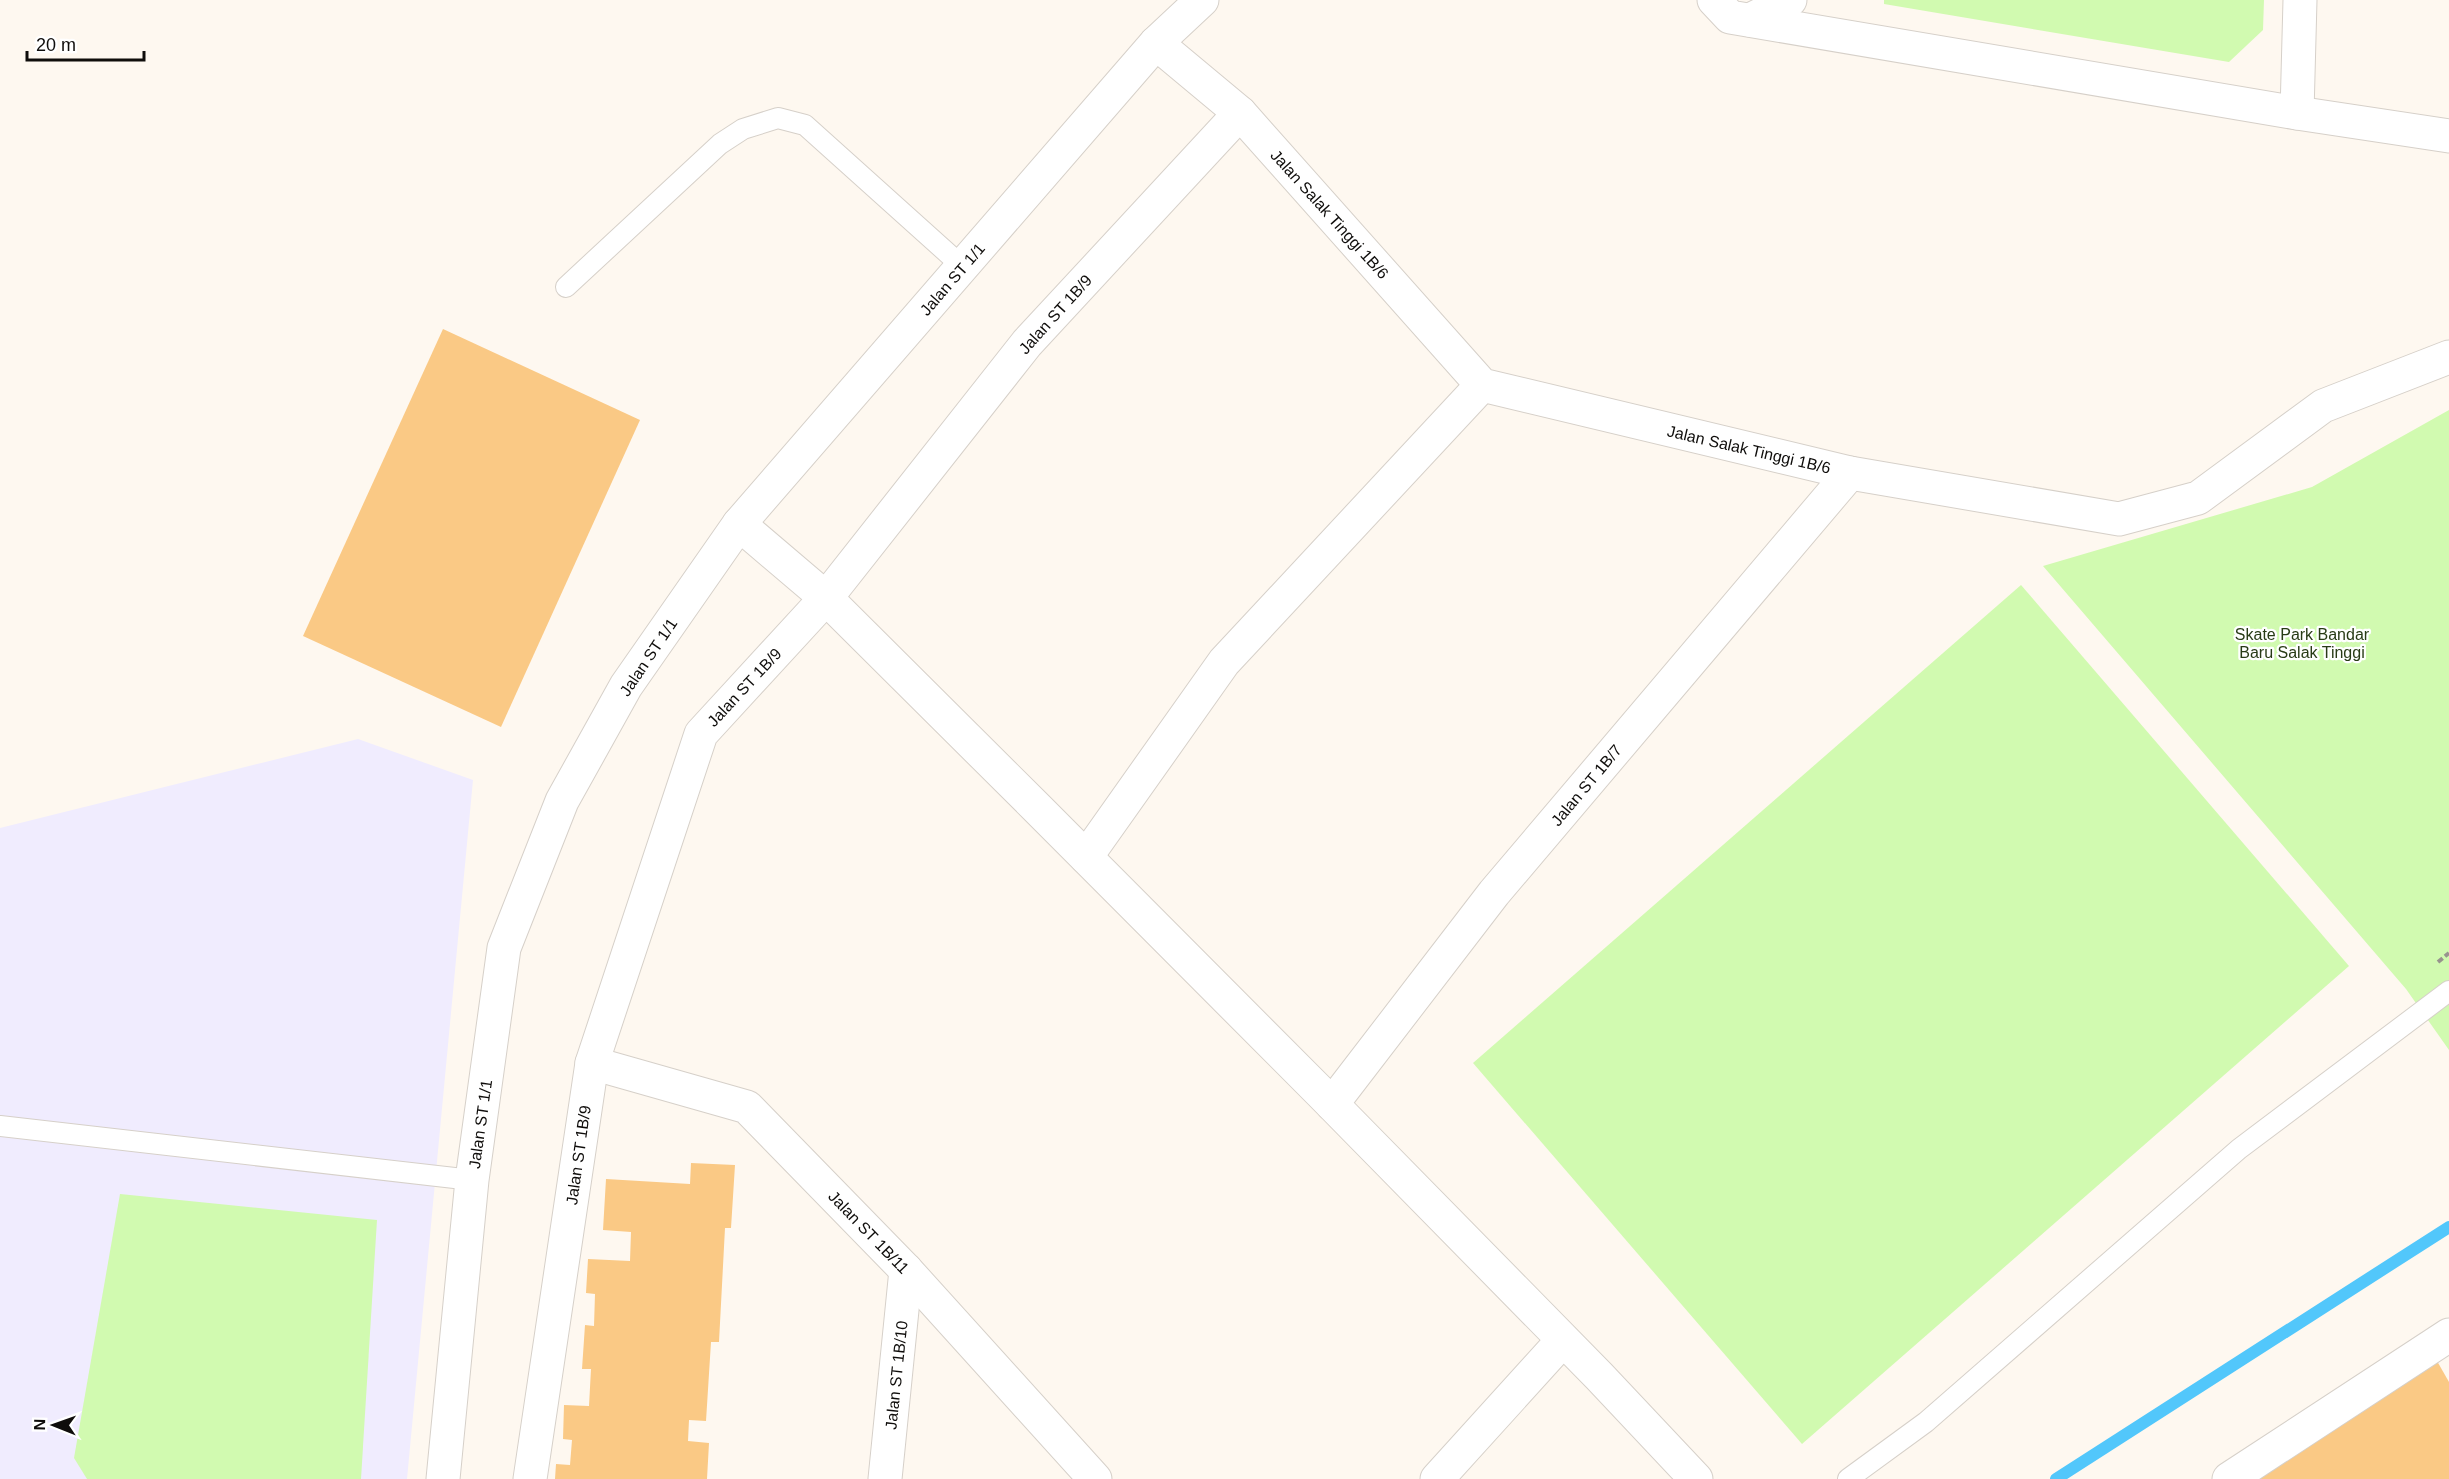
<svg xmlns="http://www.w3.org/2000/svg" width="2449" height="1479" viewBox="0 0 2449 1479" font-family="Arial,sans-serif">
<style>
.education{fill:#f0ecfe}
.green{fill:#d1fab0}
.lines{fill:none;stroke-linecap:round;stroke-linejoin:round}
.stream{stroke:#52c7fb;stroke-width:12}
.building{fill:#fac985}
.service-casing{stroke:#d6d0c9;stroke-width:22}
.minor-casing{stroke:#d6d0c9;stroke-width:35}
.tertiary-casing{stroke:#d6d0c9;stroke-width:35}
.path{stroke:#98938e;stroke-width:4;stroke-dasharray:6 3;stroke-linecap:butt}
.service{stroke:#fff;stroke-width:20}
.minor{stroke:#fff;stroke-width:33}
.tertiary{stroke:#fff;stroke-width:33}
.labels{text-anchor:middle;stroke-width:4.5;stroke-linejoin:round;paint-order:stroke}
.street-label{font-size:16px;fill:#0f0d0b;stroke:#fff}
.park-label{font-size:16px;fill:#283b16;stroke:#fff}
</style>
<rect width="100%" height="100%" fill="#fef8f0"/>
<polygon class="education" points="358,739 473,780 407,1479 0,1479 0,828"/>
<g class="green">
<polygon points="1884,0 2264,0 2263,30 2229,62 1884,4"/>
<polygon points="2449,410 2449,1050 2406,989 2043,566 2312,487"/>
<polygon points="2021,585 2349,966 1802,1444 1473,1063"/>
<polygon points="120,1194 377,1220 361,1479 87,1479 74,1458"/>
</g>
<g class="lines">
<polyline class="stream" points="2056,1479 2449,1227"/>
</g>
<g class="building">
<polygon points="443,329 640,420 501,727 303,636"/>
<polygon points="691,1163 735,1165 731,1228 725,1228 719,1342 711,1342 706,1421 689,1420 688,1441 709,1443 707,1479 555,1479 556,1464 570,1465 572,1440 563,1439 564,1405 589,1406 591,1369 582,1369 585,1325 594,1326 595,1294 586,1293 588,1259 630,1261 631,1232 603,1230 606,1179 690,1184"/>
<polygon points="2433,1354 2449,1382 2449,1479 2240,1479"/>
</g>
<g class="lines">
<defs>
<g id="service">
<polyline points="566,287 720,144 743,129 778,118 805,125 963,267"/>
<polyline points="0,1126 472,1180"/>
<polyline points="1848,1479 1926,1422 2239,1149 2449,991"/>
</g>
<g id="minor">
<polyline points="1714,0 1730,17 2297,113 2449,136"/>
<polyline points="1750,20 1790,0"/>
<polyline points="1156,43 1240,113 1482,385 1850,473 2119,519 2198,498 2323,406 2449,357"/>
<polyline points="2297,113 2300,0"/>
<polyline points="739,524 826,598 1037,808 1321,1093 1599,1376 1696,1479"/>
<polyline points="1086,857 1224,662 1482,385"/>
<polyline points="592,1063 747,1107 906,1270 1095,1479"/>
<polyline points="1332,1104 1494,893 1850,473"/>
<polyline points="530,1479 592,1063 701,734 826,598 1027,343 1240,113"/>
<polyline points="885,1479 906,1270"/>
<polyline points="1437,1479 1563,1340"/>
<polyline points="2229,1479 2449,1335"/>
</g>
<polyline id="tertiary" points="443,1479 472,1180 504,948 562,801 626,686 739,524 1156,43 1202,0"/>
</defs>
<use href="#service" class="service-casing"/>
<use href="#minor" class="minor-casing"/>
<use href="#tertiary" class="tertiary-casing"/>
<polyline class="path" points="2438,962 2449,953"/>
<use href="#service" class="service"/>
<use href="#minor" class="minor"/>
<use href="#tertiary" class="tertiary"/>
</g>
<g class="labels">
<g class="street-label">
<text transform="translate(1330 214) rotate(48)" y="6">Jalan Salak Tinggi 1B/6</text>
<text transform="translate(952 279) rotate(-49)" y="6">Jalan ST 1/1</text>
<text transform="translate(1055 314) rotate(-48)" y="6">Jalan ST 1B/9</text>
<text transform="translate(1749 449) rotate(13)" y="6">Jalan Salak Tinggi 1B/6</text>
<text transform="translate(648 657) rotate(-56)" y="6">Jalan ST 1/1</text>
<text transform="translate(744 687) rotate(-47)" y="6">Jalan ST 1B/9</text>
<text transform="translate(1586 785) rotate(-50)" y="6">Jalan ST 1B/7</text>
<text transform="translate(480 1124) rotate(-82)" y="6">Jalan ST 1/1</text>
<text transform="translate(578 1155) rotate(-82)" y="6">Jalan ST 1B/9</text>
<text transform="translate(869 1232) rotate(46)" y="6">Jalan ST 1B/11</text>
<text transform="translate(896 1375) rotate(-84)" y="6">Jalan ST 1B/10</text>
</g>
<g class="park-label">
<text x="2302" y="640">Skate Park Bandar<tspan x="2302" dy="18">Baru Salak Tinggi</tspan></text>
</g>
</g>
<g transform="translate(54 1425) rotate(271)" stroke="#ffffff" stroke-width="4.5" paint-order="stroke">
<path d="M0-4.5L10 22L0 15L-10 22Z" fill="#0f0d0b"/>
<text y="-9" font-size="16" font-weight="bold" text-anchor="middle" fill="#0f0d0b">N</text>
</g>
<path d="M27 51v9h117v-9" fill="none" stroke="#0f0d0b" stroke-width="3"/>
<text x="36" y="51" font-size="18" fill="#0f0d0b" stroke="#ffffff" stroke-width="4.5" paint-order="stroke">20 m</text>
</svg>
